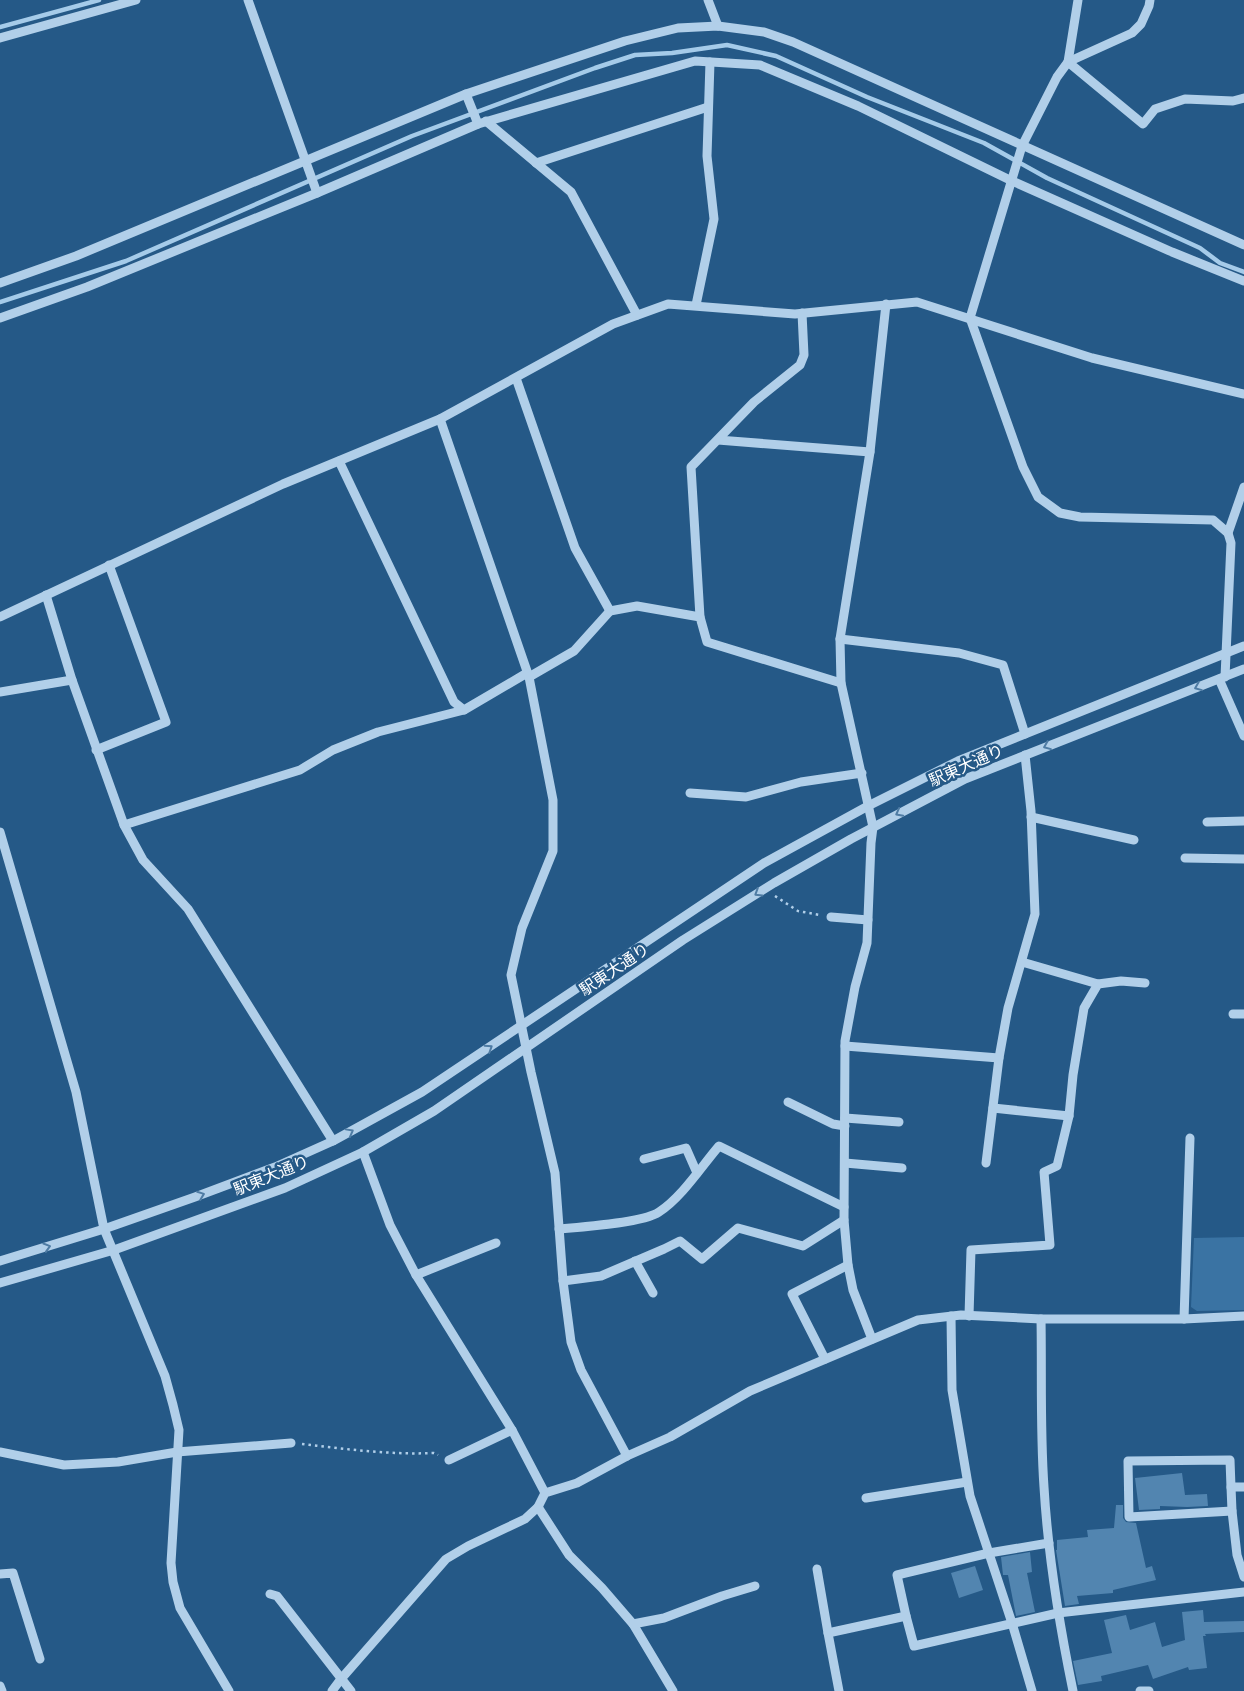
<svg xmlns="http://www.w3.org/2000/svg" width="1244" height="1691" font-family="Arial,'Noto Sans JP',sans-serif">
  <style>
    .green { fill: #3a73a3 }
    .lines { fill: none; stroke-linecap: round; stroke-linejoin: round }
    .stream { stroke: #a5cbe9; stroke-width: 4.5 }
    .building { fill: #5285b0 }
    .path { stroke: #b1cfe9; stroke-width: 2.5; stroke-dasharray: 2.5 4; stroke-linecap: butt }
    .minor { stroke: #b1cfe9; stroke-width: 9 }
    .oneway { stroke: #4f7ca4 }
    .labels { text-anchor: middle; stroke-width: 5; stroke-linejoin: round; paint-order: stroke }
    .street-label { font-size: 16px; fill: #fff; stroke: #255987 }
  </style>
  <rect width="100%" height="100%" fill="#255987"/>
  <path class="green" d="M1244,1237V1310L1197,1311L1191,1307L1194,1238Z"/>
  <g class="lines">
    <g class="stream">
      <path d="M0,27L99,0"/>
      <path d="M0,302L126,261L412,136L595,68L635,55L672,53L727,45L776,56L867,97L984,143L1047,178L1200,248L1220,263L1244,272"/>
    </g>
  </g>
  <g class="building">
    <path d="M1182,1473L1185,1495L1207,1494L1208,1506L1187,1507L1160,1506V1509L1139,1510L1135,1478Z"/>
    <path d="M1116,1505H1123V1518L1126,1522L1136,1523L1146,1568L1152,1566L1156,1580L1113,1590V1593L1077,1596L1079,1604L1065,1606L1056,1550H1057V1540L1088,1537L1087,1530L1114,1528Z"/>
    <path d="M1030,1552L1032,1572L1027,1573L1035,1612L1016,1616L1008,1575H1003L1001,1557Z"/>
    <path d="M975,1566L983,1590L959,1598L951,1573Z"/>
    <path d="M1203,1610L1204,1622L1244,1621V1632L1205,1634L1206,1636H1203L1207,1668L1189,1670L1188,1667L1153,1679L1148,1665L1101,1676L1102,1681L1078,1685L1073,1661L1112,1653L1104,1620L1126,1615L1130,1630L1155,1622L1162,1647L1185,1640L1182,1612Z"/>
  </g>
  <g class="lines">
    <g class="path">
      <path d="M775,896L798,911L820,915"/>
      <path d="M302,1444C346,1449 390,1455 434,1453L438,1455"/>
    </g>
    <g class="minor">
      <path d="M248,0L317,193"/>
      <path d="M708,0L718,26"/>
      <path d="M1078,0L1068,62L1143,124L1155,109L1185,99L1233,101L1244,98"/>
      <path d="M1150,0L1149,6L1141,24L1132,33L1068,62L1057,77L1022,146L970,318L1023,467L1038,497L1060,513L1080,517L1213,520L1228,533L1231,543L1225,677"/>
      <path d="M0,38L136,0"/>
      <path d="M466,94L478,124"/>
      <path d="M486,121L571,192L637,315"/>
      <path d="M536,163L708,107"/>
      <path d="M0,283L76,256L466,94L625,41L678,28L718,26L764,32L793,42L1244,245"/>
      <path d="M696,305L714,219L707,156L710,62"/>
      <path d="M0,318L87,287L317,193L478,124L695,61L760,65L858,106L1012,181L1172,252L1244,281"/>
      <path d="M516,378L575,548L610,611"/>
      <path d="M440,419L529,677L553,800V851L522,928L511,975L531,1072L555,1173L563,1281L571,1342L581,1370L627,1456"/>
      <path d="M718,440L870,452"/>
      <path d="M339,461L454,702L464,710L527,673"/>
      <path d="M1228,533L1244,487"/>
      <path d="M46,595L72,680L124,825L143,860L188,909L333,1141"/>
      <path d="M0,617L283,484L440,419L613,324L668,304L795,314L917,302L1092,358L1244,394"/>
      <path d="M700,617L691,467L754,402L800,365L804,355L802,313"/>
      <path d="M840,639L959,653L1003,665L1025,734"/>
      <path d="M529,677L574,651L610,611L637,606L700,617L707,642L841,683"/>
      <path d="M1219,679L1244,736"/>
      <path d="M0,692L72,680"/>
      <path d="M96,750L166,722L109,565"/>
      <path d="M690,793L746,797L801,782L862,773"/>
      <path d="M1031,817L1134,840"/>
      <path d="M1207,822L1244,821"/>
      <path d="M124,825L300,770L333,750L378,732L464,710"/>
      <path d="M0,832L76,1092L104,1229L165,1376L173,1405L179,1430L171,1563L173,1582L180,1608L229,1691"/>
      <path d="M1185,858L1244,859"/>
      <path d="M831,917L868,920"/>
      <path d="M1022,962L1098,984"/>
      <path d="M1233,1014H1244"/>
      <path d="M845,1046L999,1058"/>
      <path d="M788,1102L833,1124L845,1126"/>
      <path d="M993,1108L1069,1116"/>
      <path d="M845,1118L899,1122"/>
      <path d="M363,1152L390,1225L416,1275L512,1430L545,1493"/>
      <path d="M644,1159L686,1148L697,1173"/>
      <path d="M845,1163L902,1168"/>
      <path d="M986,1163L999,1058L1008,1008L1035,914L1031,811L1025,755"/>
      <path d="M559,1229C581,1227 643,1223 659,1212C682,1197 701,1167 719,1146L844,1207"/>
      <path d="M0,1261L104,1229L195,1197L275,1167L333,1141L422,1092L764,863L868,806L958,761L1244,646"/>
      <path d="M635,1261L653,1293"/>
      <path d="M416,1275L496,1243"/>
      <path d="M563,1281L601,1276L664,1249L680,1241L702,1259L738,1228L803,1246L844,1220"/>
      <path d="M0,1283L114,1250L285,1188L363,1152L434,1111L683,940L774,883L851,839L965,779L1244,669"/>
      <path d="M951,1316L952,1390L970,1496L1012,1623L1032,1691"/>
      <path d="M969,1316L971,1250L1050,1245L1044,1172L1057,1166L1069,1116L1073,1075L1084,1008L1098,984L1121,981L1145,983"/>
      <path d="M1041,1319C1042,1374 1040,1431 1044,1487C1048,1556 1059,1623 1073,1691"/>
      <path d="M1184,1319L1190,1138"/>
      <path d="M872,1339L853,1290L848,1265L844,1220L845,1041L855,987L867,943L871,843L873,827L841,683L840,639L870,452L886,304"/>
      <path d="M825,1359L792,1294L848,1265"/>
      <path d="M0,1452L64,1465L118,1462L177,1452L291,1443"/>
      <path d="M449,1460L512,1430"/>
      <path d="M1231,1487L1232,1511"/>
      <path d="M1244,1487H1231L1230,1460L1128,1461L1129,1517L1232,1511L1237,1555L1244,1577"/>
      <path d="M866,1498L967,1482"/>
      <path d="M538,1507L569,1555L602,1588L633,1624L673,1691"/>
      <path d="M817,1569L828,1633"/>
      <path d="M0,1574L13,1573L40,1659"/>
      <path d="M270,1594L277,1596L351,1691"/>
      <path d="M906,1616L897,1575L989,1553L1049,1543"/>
      <path d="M633,1624L664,1618L722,1596L755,1586"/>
      <path d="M0,1686L2,1691"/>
      <path d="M332,1691L341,1679L446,1559L468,1546L525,1519L538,1507L545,1493L577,1483L627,1456L670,1437L750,1391L918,1320L961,1315L1041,1319H1184L1244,1316"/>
      <path d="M839,1691L828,1633L906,1616L914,1646L1058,1613L1244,1592"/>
      <path d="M1140,1691H1149"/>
    </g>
  </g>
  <defs><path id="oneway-chevron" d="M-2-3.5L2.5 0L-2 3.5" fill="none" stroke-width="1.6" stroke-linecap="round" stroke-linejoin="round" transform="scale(1.25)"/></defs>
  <g class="oneway">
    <use href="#oneway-chevron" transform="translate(1198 687) rotate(158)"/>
    <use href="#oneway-chevron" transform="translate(1047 746) rotate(158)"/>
    <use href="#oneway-chevron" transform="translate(899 813) rotate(152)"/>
    <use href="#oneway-chevron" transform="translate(758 893) rotate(148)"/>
    <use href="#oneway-chevron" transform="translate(489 1048) rotate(-33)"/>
    <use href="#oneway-chevron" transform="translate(350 1132) rotate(-29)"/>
    <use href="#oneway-chevron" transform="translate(201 1195) rotate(-21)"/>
    <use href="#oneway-chevron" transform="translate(47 1247) rotate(-17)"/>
  </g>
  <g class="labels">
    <g class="street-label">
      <text transform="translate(966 765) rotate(-24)" y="6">駅東大通り</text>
      <text transform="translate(614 969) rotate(-34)" y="6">駅東大通り</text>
      <text transform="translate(271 1175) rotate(-22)" y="6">駅東大通り</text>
    </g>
  </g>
</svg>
